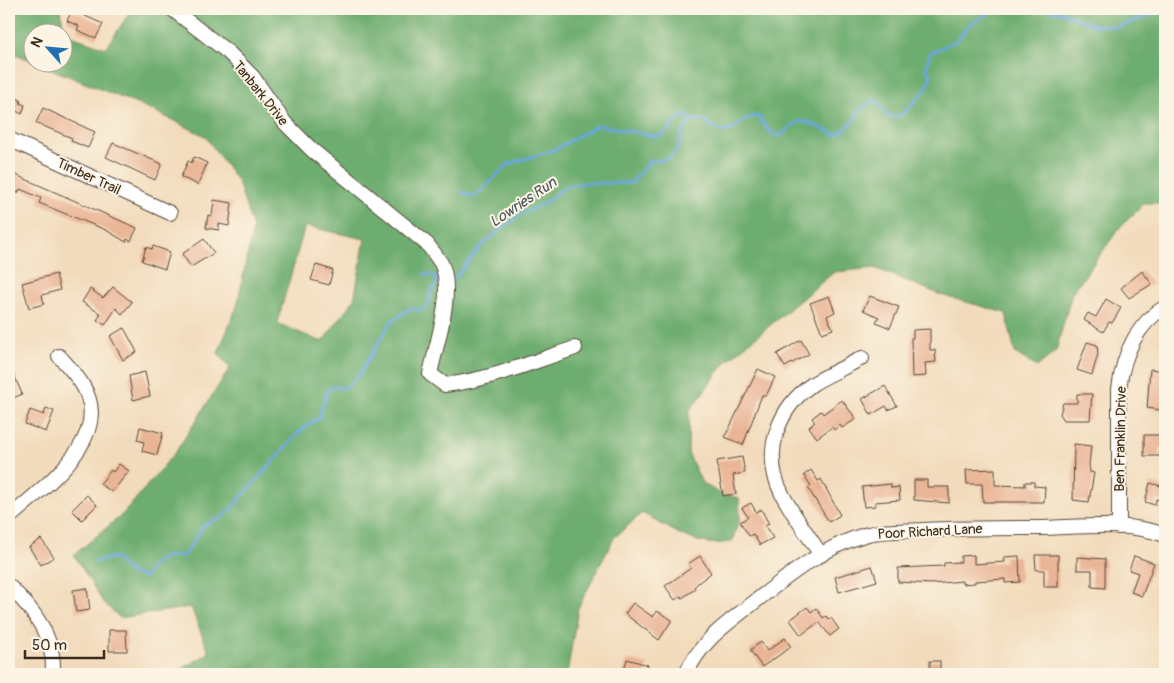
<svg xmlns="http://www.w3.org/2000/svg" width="1174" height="683" font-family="Pangolin,sans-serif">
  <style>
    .forest { fill: #6ead6f; stroke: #546c46; fill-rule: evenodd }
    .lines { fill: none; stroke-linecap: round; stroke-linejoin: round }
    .stream { stroke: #68a7db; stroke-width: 3 }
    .building { fill: #eab596 }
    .minor-casing { stroke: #564536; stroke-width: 16 }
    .minor { stroke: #fff; stroke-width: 14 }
    .labels { text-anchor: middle; stroke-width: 4; stroke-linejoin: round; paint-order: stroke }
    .street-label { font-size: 14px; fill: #3b2a1e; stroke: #fcf5e5 }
    .water-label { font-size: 15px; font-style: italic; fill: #4b5660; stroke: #fcf5e5 }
  </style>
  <rect width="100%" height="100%" fill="#fcf5e5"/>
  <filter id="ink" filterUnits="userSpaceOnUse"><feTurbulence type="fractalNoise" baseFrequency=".02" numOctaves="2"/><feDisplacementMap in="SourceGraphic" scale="10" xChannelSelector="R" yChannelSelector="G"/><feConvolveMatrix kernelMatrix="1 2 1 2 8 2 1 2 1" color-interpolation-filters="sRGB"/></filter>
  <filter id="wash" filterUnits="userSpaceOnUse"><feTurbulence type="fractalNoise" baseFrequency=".0096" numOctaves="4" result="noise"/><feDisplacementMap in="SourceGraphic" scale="20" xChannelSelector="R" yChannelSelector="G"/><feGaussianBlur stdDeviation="1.12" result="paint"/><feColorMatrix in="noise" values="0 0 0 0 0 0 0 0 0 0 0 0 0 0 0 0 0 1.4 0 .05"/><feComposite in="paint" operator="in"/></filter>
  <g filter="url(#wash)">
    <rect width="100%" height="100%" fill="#f2dbbc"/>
    <path class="forest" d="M9,9H60L65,34L106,48L132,9H1165V203H1145L1121,226L1072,293L1056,351L1037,367L1015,353L1006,313L941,295L875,268L834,272L726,362L689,411L688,453L702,483L719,493L739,498L740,518L732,541C699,551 670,528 642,513L614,538L578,608L567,674H173L209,653L191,607L120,618L103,602L74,555L124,513L177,450L230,368L218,353L237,306L253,228L238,182L205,136L154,111L36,63L62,62V32H32V61L9,51ZM305,226L365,239L354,300L322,342L277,323Z"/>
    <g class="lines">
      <g class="stream">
        <path d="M1040,9L1062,12L1094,25L1117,27L1165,10"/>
        <path d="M462,192L475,197L508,164L554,150L598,125L658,137C670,134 673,117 687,115L693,121"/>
        <path d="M424,274L435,276L438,280"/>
        <path d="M448,280L456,277L480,247L497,232L521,214L543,204L566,186L584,183H631L650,161C689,162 673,133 691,122C706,114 713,133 727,131C739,129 745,115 758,116C765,125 767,132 779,136C786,133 791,124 798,122C805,119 828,131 835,135C854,129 855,107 874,101L880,104L887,116L894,117L903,114L926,89L931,75L926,69L930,53L956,41L970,24L996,9"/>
        <path d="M95,562L114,557L131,574L145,577L153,564L164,557L182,556L188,550L204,525L222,517L231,509L300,431L319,418L327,392L331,387L345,388L359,375L391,322L409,309L423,310L429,304L430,294L438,280"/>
      </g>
    </g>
    <g id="blocks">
      <g class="building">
        <path d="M72,10L103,24L96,38L77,30L79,26L67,21Z"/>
        <path d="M9,95L21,100L20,103L25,105L22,114L16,111L10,128Z"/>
        <path d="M43,108L95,132L88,148L71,141L72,138L36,123Z"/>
        <path d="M113,143L162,164L155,180L106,157Z"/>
        <path d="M194,157L207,163L198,185L181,177L188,161L191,163Z"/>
        <path d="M9,172L137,228L131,241L127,239L126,242L106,230L39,203L41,198L20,189L18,193L9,189Z"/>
        <path d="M214,200L232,203L229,226L219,224V230L206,228L208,215L212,216Z"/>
        <path d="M204,239L214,253L191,267L182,254Z"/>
        <path d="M153,246L170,252L165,269L142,261L146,247L152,249Z"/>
        <path d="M316,265L333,270L329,285L311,280Z"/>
        <path d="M1142,271L1152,284L1129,298L1121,288Z"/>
        <path d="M56,274L60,290L42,295L44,304L29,308L22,283Z"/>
        <path d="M113,287L132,302L122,314L116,308L105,325L97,320L101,314L82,302L90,289L103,298Z"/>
        <path d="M829,296L835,312L827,316L833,329L822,333L810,303Z"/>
        <path d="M870,296L899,307L890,328L876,322L879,317L863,310Z"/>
        <path d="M1106,299L1121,308L1112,323L1109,322L1103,332L1084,320L1088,313L1096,317Z"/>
        <path d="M124,328L137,352L123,360L110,336Z"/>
        <path d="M930,329V350H935L936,362L925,363L926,376L912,377L911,338H913V330Z"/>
        <path d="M801,340L809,354L785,367L777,354Z"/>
        <path d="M1087,342L1097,345L1098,354L1092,375L1077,370Z"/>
        <path d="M9,363L22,394L9,400Z"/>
        <path d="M758,369L775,377L766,396L762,395L743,445L725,437Z"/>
        <path d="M1150,369L1165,371V387L1161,410L1147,408Z"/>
        <path d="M145,372L150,396L133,400L129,376Z"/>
        <path d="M885,386L897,406L888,410L886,406L871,415L862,399Z"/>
        <path d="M1077,394H1092L1090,420H1064L1060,414L1063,403H1077Z"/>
        <path d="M842,400L856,419L842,428L840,425L834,430L832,427L817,438L809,427L815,422L812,418L821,411L823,414Z"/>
        <path d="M46,408L54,411L46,432L25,424L30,410L44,415Z"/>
        <path d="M140,427L163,433L157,455L142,451L144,442L137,440Z"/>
        <path d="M1144,435H1165V448H1160V456H1144Z"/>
        <path d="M1074,444L1091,446L1089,465L1090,472L1094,473L1089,502L1073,500Z"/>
        <path d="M742,457L745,473L733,475L736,494L723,496L717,461Z"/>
        <path d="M119,464L129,471L112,492L100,484L111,470L113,472Z"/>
        <path d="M995,469V485L1025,486V482H1034V486L1045,487L1044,502H983L982,484H967L966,470Z"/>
        <path d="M811,470L818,481L821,479L840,515L829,522L808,488L811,486L804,475Z"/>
        <path d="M914,480H927V487H949V503L914,500Z"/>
        <path d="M1150,483L1165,487V502L1156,499L1155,505L1145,502Z"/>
        <path d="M891,484V488L899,487L900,500L875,502V506L864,507L862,487Z"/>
        <path d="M87,495L97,505L82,520L72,510Z"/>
        <path d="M751,503L756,512L761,509L769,524L765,526L773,538L760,545L753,534L749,536L740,522L748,517L742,508Z"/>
        <path d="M41,539L54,557L41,565L29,547Z"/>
        <path d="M974,555V564L1005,562L1004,557L1019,556L1020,582L1005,583V579L975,581V583L962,584V581L932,584L898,582V568L944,566V563L961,562V556Z"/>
        <path d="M1035,555H1058V587H1044V570H1036Z"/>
        <path d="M700,556L711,573L698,583L694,587L695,589L682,598L681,596L675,600L665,586L691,568L688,564Z"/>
        <path d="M1134,556L1154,563L1142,596L1131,592L1138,573L1129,570Z"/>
        <path d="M1077,557L1105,559V588L1092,587V570H1077Z"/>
        <path d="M872,566L877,581L839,592L835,577Z"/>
        <path d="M87,588L90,610L76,612L73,590Z"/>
        <path d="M633,603L653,617L657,611L672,620L659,640L625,614Z"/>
        <path d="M807,607L811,612L816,608L823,618L826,616L829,620L831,618L839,629L830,636L819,622L801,635L790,620Z"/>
        <path d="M109,630H126L127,651H109Z"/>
        <path d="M785,638L791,647L762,667L750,650L761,642L767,651Z"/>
        <path d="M627,659L648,665L645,674H623Z"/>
        <rect x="930" y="661" width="10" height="13"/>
      </g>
    </g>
  </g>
  <g filter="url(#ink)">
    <use href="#blocks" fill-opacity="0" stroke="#564536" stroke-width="1"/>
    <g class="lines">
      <g class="minor-casing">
        <g id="minor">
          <path d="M172,9L229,53L253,77L285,123L312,150L427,244C432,250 437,257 441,263C455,291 436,345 430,374L445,385C490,380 532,362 575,348"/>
          <path d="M9,139L170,213"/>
          <path d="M9,518C42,487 115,439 83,386C77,375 67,365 59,356"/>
          <path d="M1119,527V389C1123,356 1135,325 1165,307"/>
          <path d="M821,555C808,535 793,515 782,494C761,453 778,407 814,383C829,374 846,367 862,358"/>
          <path d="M9,586C34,610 55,637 53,674"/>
          <path d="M686,674C700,642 725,625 752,604C786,577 826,545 868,534C886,530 906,531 924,530C963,528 1002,528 1042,528C1082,527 1127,521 1165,535"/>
        </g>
      </g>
      <use href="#minor" class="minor"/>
    </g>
  </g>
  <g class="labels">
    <g class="street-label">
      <text transform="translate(261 93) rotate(51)" y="5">Tanbark Drive</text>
      <text transform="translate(89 176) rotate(25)" y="5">Timber Trail</text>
      <text transform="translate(1120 439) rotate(-89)" y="5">Ben Franklin Drive</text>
      <text transform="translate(930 531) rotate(-3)" y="5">Poor Richard Lane</text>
    </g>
    <g class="water-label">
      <text transform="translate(523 202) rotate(-34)" y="5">Lowries Run</text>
    </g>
  </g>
  <rect width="1174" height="683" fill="none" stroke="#fcf5e5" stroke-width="30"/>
  <g transform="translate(48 48) rotate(297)"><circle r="24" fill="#fcf5e5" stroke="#afa495"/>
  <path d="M0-4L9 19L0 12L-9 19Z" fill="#1f6fb2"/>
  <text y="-8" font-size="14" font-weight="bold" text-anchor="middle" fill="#3b2a1e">N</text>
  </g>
  <path d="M25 650v8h79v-8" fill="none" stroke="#3b2a1e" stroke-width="2.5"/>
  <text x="32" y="650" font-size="15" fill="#3b2a1e" stroke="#fcf5e5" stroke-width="4" paint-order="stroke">50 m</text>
</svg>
